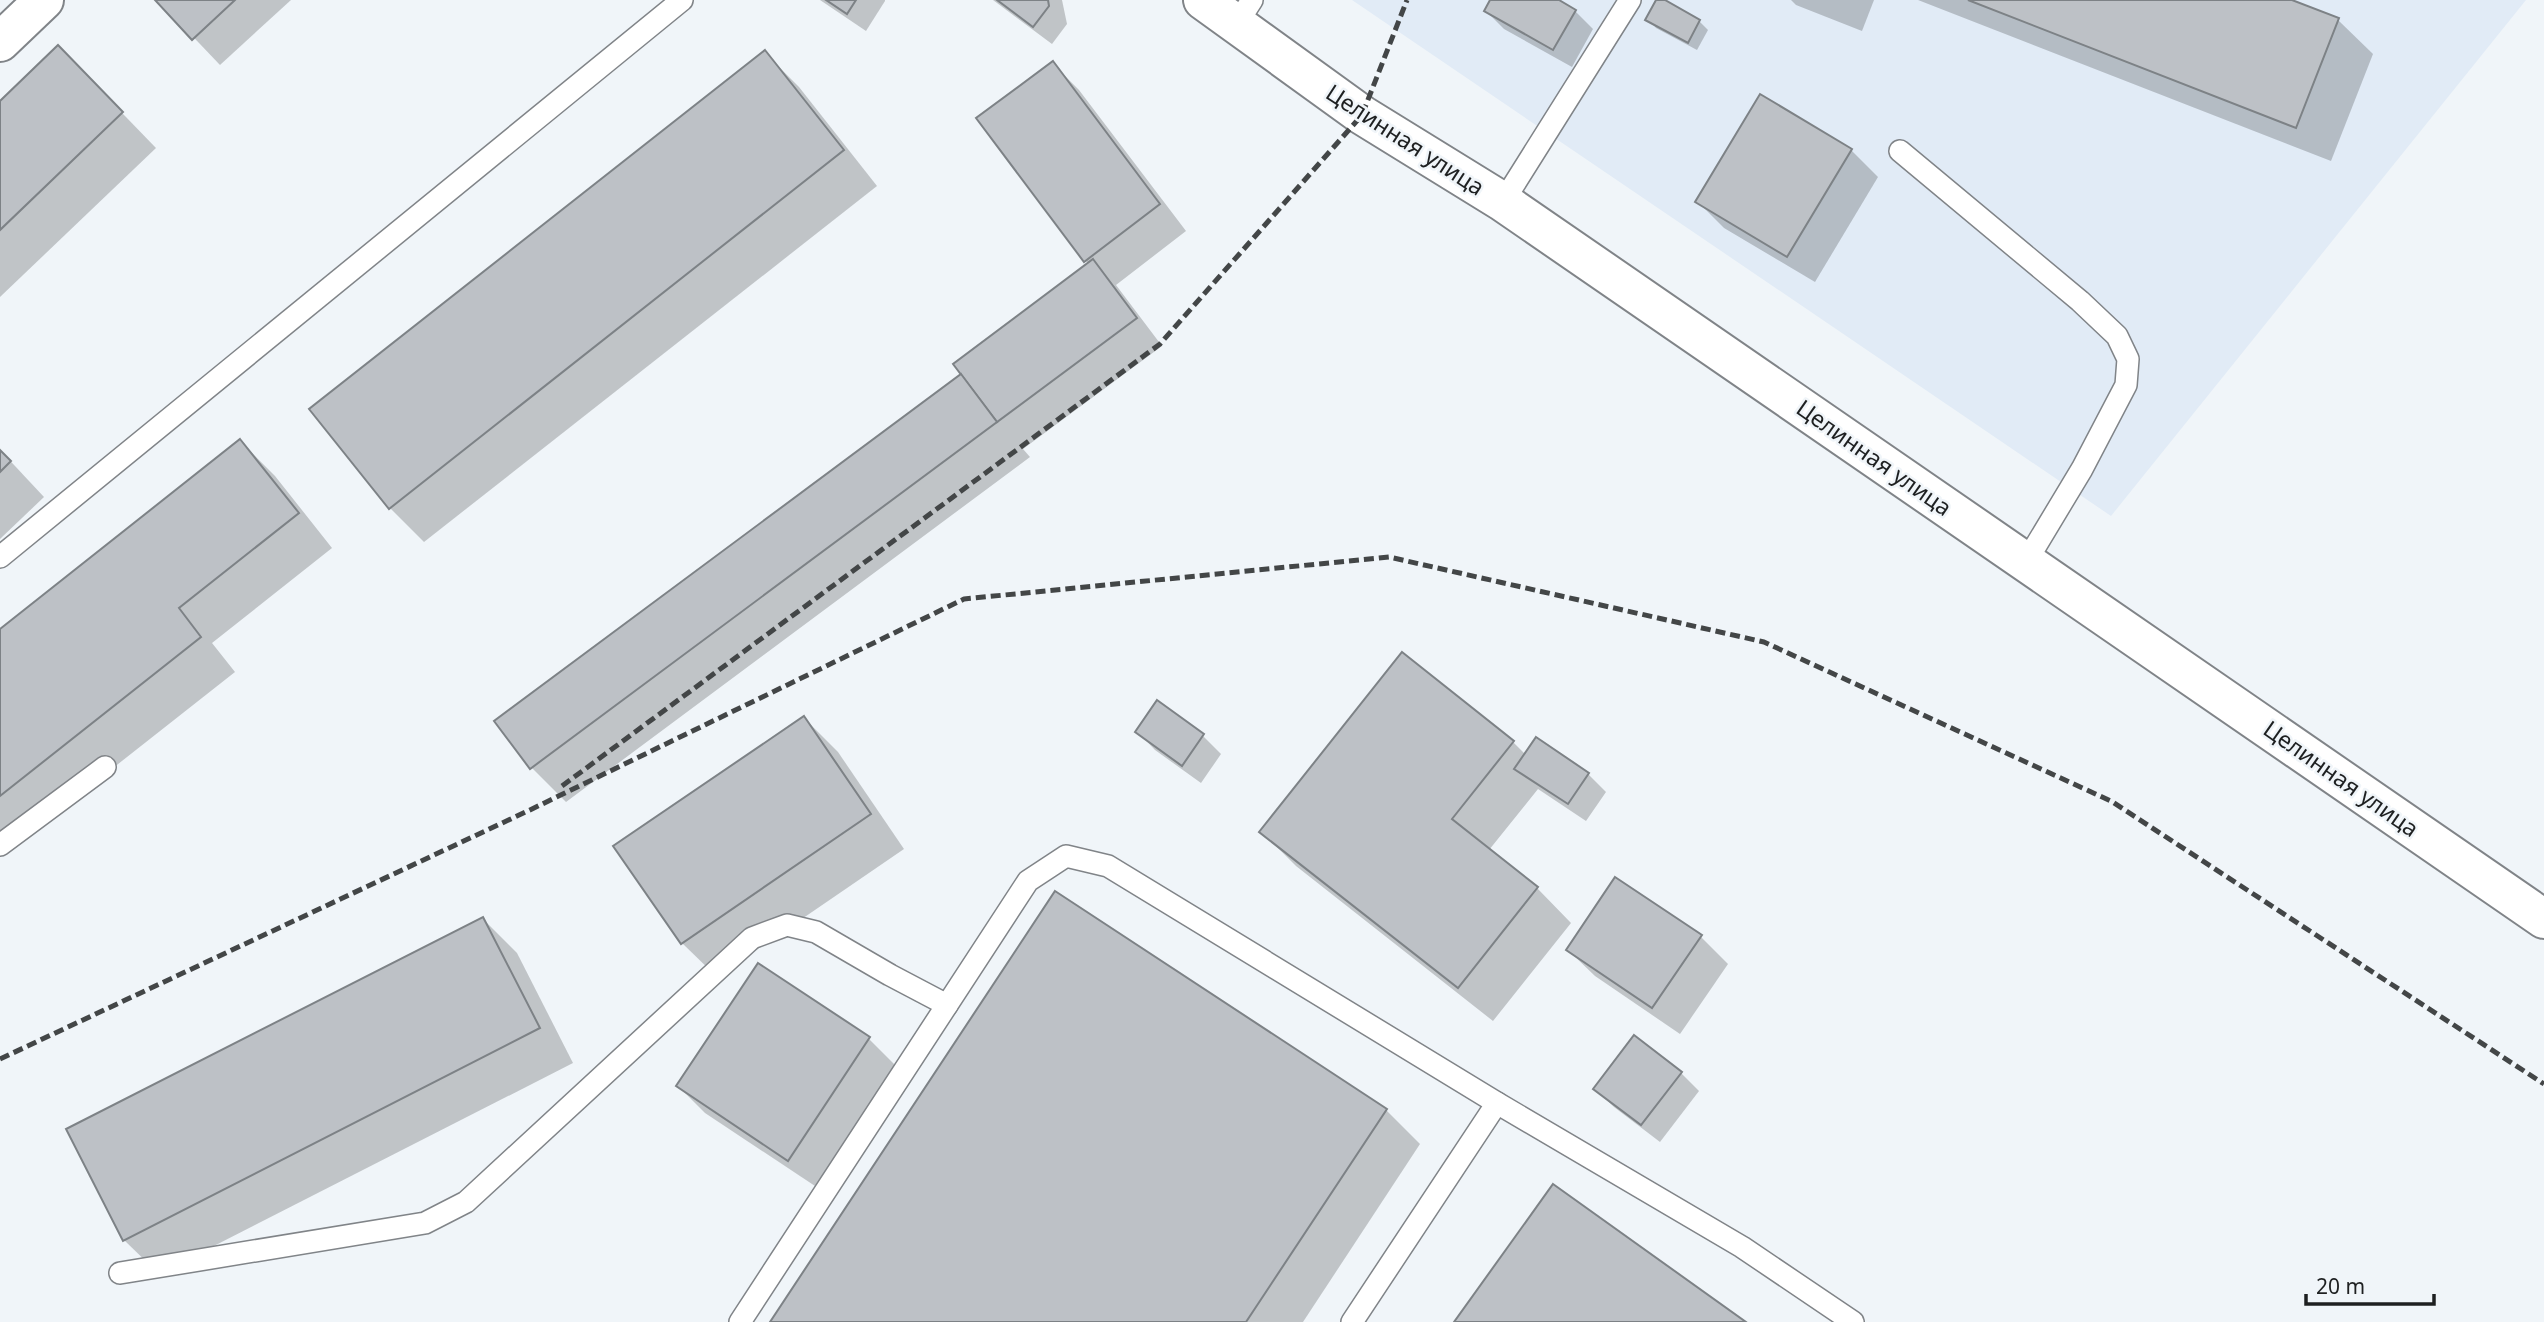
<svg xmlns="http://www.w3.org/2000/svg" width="2544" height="1322" font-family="'Noto Sans',sans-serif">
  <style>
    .built { fill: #e1ebf6 }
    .shadow { fill: #0003 }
    .building { fill: #bdc1c6; stroke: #7d8286; stroke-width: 2 }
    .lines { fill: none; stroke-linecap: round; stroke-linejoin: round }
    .lane-casing { stroke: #808488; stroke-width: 24 }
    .street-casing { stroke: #808488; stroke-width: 42 }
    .secondary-casing { stroke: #808488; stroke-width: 42 }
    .lane { stroke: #fff; stroke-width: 21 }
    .street { stroke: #fff; stroke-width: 38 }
    .secondary { stroke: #fff; stroke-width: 38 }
    .rail { stroke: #434647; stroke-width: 5; stroke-dasharray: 10 5; stroke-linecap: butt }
    .labels { text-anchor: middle; stroke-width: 5; stroke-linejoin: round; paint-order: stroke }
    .street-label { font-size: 23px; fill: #1e2021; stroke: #f0f5f9 }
  </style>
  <rect width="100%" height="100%" fill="#f0f5f9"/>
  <path class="built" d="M1352,0H2526L2111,516Z"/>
  <g class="shadow">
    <path d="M158,0H291L220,65Z"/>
    <path d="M820,0H885V1L866,31Z"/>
    <path d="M993,0H1062L1067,24L1052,44Z"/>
    <path d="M1492,0H1555L1575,11L1593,29L1572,67L1504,29L1486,11Z"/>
    <path d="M1658,0L1699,21L1708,30L1697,50L1656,28L1648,19Z"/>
    <path d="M1791,0H1874L1862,31L1796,5Z"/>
    <path d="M1918,0H2287L2338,20L2373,54L2331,161Z"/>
    <path d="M765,53L799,87L877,186L424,542L390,508Z"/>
    <path d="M1052,63L1079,90L1186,231L1116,285L1162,346L1023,449L1030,457L566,802L531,767L963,375L1089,264L1085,260Z"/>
    <path d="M92,82L156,148L0,297V103Z"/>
    <path d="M1851,150L1878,177L1815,282L1724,228L1697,201Z"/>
    <path d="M240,441L275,476L332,548L212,643L235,672L0,857V631Z"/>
    <path d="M0,450L44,497L0,539Z"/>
    <path d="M1402,655L1513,742L1526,755L1588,774L1606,792L1586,821L1538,789L1489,850L1537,888L1571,923L1493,1021L1296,866L1262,832Z"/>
    <path d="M1157,703L1203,736L1221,754L1201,783L1155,750L1137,731Z"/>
    <path d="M804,718L838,752L904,849L717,977L682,943Z"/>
    <path d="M1615,879L1701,937L1728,964L1680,1034L1595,976L1568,950Z"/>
    <path d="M483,919L517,953L573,1063L159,1274L124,1240Z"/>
    <path d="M759,965L869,1039L896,1066L815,1186L705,1113L678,1086Z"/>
    <path d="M1681,1073L1699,1091L1660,1142L1614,1107L1595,1089Z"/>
    <path d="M1386,1110L1420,1144L1303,1322H773Z"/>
  </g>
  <g class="building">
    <path d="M155,0H235L192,40Z"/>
    <path d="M826,0H856L847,14Z"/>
    <path d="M997,0H1048L1049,6L1033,27Z"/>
    <path d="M1490,0H1559L1576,10L1553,50L1484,11Z"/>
    <path d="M1656,0H1665L1700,20L1688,43L1645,20Z"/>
    <path d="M1968,0H2292L2339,18L2296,128Z"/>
    <path d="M58,45L123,112L0,230V101Z"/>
    <path d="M765,50L844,150L389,509L309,409Z"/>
    <path d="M1053,61L1160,204L1084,262L976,118Z"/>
    <path d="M1760,94L1852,149L1787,257L1695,202Z"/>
    <path d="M1093,259L1137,318L997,422L953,364Z"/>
    <path d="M961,374L997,422L530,769L494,721Z"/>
    <path d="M240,439L299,513L179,608L201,637L0,796V629Z"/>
    <path d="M0,450L11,461L0,472Z"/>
    <path d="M1402,652L1514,741L1452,819L1538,887L1458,988L1259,832Z"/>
    <path d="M1157,700L1204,734L1182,766L1135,732Z"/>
    <path d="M804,716L871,814L681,944L613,846Z"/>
    <path d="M1536,737L1589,773L1568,804L1514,769Z"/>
    <path d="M1615,877L1702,935L1652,1008L1566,950Z"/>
    <path d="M1055,891L1387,1109L1246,1322H770Z"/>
    <path d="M483,917L540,1028L123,1241L66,1129Z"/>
    <path d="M758,963L870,1037L788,1161L676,1086Z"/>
    <path d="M1634,1035L1682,1072L1641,1125L1593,1089Z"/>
    <path d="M1553,1184L1746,1322H1454Z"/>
  </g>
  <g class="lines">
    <g class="lane-casing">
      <g id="lane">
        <path d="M1236,25L1252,0"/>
        <path d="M1900,151L2080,301L2117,336L2128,359L2126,385L2082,469L2026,562"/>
        <path d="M1503,202L1630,0"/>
        <path d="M0,557L682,0"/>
        <path d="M0,845L105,767"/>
        <path d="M120,1273L425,1223L466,1202L752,938L787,925L816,932L890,975L947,1005"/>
        <path d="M740,1322L1028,881L1066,856L1108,866L1497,1103L1742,1247L1853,1322"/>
        <path d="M1352,1322L1497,1103"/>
      </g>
    </g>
    <g class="street-casing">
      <path id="street" d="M0,42L44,0"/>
    </g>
    <g class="secondary-casing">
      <path id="secondary" d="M1203,0L1362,115L1503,202L2544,919"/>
    </g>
    <use href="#lane" class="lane"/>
    <use href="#street" class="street"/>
    <use href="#secondary" class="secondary"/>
    <g class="rail">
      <path d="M562,786L1160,344L1362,115L1407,0"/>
      <path d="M0,1059L532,809L964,599L1389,557L1764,642L2111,801L2544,1084"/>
    </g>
  </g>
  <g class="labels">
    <g class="street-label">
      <text transform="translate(1405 140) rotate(33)" y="8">Целинная улица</text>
      <text transform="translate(1874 458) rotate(35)" y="8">Целинная улица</text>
      <text transform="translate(2341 779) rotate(35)" y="8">Целинная улица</text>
    </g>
  </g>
  <path d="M2306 1294v10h128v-10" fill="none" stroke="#1e2021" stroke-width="3.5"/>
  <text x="2316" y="1294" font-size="21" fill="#1e2021" stroke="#f0f5f9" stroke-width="5" paint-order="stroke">20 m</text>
</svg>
